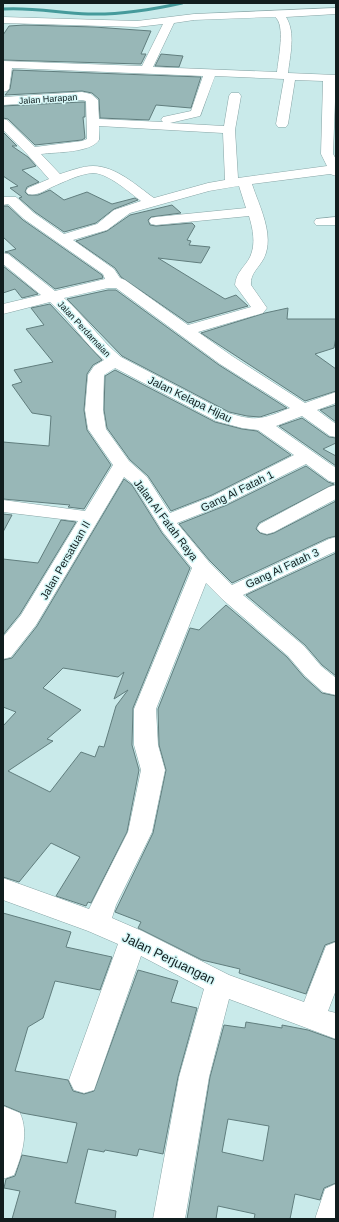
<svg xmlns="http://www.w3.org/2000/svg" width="339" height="1222" font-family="Arial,sans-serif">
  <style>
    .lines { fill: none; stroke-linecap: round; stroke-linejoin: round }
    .stream { stroke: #459a9b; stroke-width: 3 }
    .building { fill: #98b7b7; stroke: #617e7e; fill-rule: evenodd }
    .street-casing { stroke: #87a5a6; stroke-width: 1 }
    .street { fill: #fff; fill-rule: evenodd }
    .labels { text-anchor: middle; stroke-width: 3; stroke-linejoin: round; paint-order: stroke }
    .far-street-label { font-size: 9px; fill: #111d1e; stroke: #d6f7f7 }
    .street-label { font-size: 11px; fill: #111d1e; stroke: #d6f7f7 }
    .near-street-label { font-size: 13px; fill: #111d1e; stroke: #d6f7f7 }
  </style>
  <rect width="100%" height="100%" fill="#c9eaea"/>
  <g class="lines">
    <path class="stream" d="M3,9C32,7 60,13 88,14C120,15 151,10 182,3"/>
  </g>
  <g class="building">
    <path d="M24,25L94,27L151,31L141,54H146L141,64L3,60V35L9,26Z"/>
    <path d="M161,54L183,56L179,67L155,66Z"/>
    <path d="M13,70L201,77L191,108L156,105L149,120L100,118L99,99L92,93L82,91L5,95L10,89Z"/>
    <path d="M82,102H85V117H83L85,138L82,140L35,145L8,119L3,118V106Z"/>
    <path d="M3,132L17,146H12L28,157L36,166L22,170L39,182L27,187L25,192L28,195H38L50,190L64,200L87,192L112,204L135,198L138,200L114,209L96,223L64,232L35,212L19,198L22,197L10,188L18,186L3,176Z"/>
    <path d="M172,205L181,213L151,217L148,220L150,225L156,226L192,223L195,226L187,240L191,241L189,245L210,247L201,263L158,258L225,299L236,295L248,306L188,323L121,277L115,268L76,241L107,231L130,215Z"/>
    <path d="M3,206H8L23,220L102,275L103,278L55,289L9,253L5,252L16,249L3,237Z"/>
    <path d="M3,266L38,294L22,298L15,289L3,293Z"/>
    <path d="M108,290H116L219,365L287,408L260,417L247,416L229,412L122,356L67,299Z"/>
    <path d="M50,304L102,360L93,365L87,374L84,410L87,430L111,465L84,509L68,507L70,505L3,499V442L49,446L51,416L32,413L12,385L22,382L14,370L53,362L26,329L44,325L31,308Z"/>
    <path d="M288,308L287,319H336V337L334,348L315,354L336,369V391L305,401L201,333L265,313Z"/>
    <path d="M115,370L215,422L242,429L257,431L291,455L212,495L171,511L148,476L130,460L107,428L104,410L105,376Z"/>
    <path d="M336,405V422L320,410Z"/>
    <path d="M302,418L329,437L336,438V443L323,449L336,456V466L279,426Z"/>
    <path d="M306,466L328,482L334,484L259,523L256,529L260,533L267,535L274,533L336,501V536L328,538L232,583L210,561L179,524L227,505Z"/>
    <path d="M124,479L132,485L162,533L190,568L133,708L132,745L139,770L127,832L91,903L88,902L86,906L56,896L80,857L51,843L19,882L3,877V726L16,712L3,707V660L12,658L37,626ZM63,668L118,677L124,672L114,699L128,690L116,706L104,747L99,746L95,757L81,752L50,792L8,771L53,741L47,739L81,710L43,688Z"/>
    <path d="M3,514L12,515L3,532Z"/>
    <path d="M61,520L76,522L20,614L3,635V559L38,563Z"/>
    <path d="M336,553V676L322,665L305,645L246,595Z"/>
    <path d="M226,605L287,657L304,677L322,693L336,696V941L325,945L306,994L239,973L240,969L202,960L138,928L141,922L115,912L153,833L166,770L159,745L158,709L190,628L199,630Z"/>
    <path d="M3,913L71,932L66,947L112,957L100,990L55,981L43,1018L28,1027L15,1071L68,1080L73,1091L84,1094L94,1091L138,970L178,981L171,1002L197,1008L178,1077L163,1154L139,1149L137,1156L105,1150L104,1152L88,1149L75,1203L116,1211L115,1219H12L20,1191L4,1188L6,1179L15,1176L22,1155L67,1163L77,1123L22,1113L3,1105Z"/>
    <path d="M246,1022L282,1028V1025L308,1030L336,1040V1183L324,1188L320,1200L295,1194L290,1219H254L255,1214L218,1206L216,1219H187L210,1077L224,1025L245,1028ZM228,1119L269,1126L263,1161L222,1152Z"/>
  </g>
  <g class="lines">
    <g class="street-casing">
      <g id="street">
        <path d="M336,8V14L286,17C296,33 290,55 288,73L336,75L333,154L336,159V176L330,174L252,184C259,206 275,235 264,258C259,268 250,273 251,285L267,308L263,313L198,332L232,356L305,403L336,392V403L317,410L336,424V437L330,436L302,416L276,426L336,468V483L329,481L306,464L226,504L177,523L209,562L232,585L329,539L336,537V551L243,595L304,646L321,666L336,678V695L323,692L305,676L288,656L222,599L206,583L156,709L158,745L165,770L152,832L116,905L112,918L142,931L229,975L304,1002L326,946L336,942V990L328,1011L336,1013V1039L229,999L209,1077L185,1219H153L179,1077L204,989L141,956L94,1090L84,1093L74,1090L69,1080L118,944L88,931L3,900V878L89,909L128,832L141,770L134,745V709L192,568L163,532L133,484L124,477L36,625L11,657L3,659V637L21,615L78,521L3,512V500L85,511L113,465L88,429L85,410L88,375L94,366L104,360C84,343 70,319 50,302L3,314V304L41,295L3,264V253L8,254L55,291L105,279L103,274L24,219L8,204L3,205V197H16L34,213L64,234L97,224L114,210L141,201C130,193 108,173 93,173C79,174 64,182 52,187C44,191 37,196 28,194L26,191L28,188L49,179L27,154L3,130V119L7,120L35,147L82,141L87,139L86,101L82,100L3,105V97L82,92L91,94L98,100L99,119L163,122L161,120L163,117L191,111L203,76L12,68L9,89L7,91L3,92V61L142,66L163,24L137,27L3,23V17L137,21L194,14ZM275,17C286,24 278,60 277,72L153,67L174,23L194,20ZM215,76L284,79L276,124L278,127H286L288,124L295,80L323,81L321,154L327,166L238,178L235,130L241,96L239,93H231L229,96L224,126L170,123L200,116ZM99,126L223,133L225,180L208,183L154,198C137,186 116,166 93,166C82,166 70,171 60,174L41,154C56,152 91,153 99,140ZM239,186L246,208L156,217L151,218L149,221L151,224L156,225L249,216C253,229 256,244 250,257C245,267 236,272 235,285L251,307L188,325L125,280L120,278L114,269L73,240L107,230L130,213L209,191ZM108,288H116L220,364L290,408C262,419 258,422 228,413L121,357C100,340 85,316 64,298ZM115,368L216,421L242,428L258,430L294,455L213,496L170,513L147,477L129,461L106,429L103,410L104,375Z"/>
        <path d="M336,217V225H316L314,222L316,219Z"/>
        <path d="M336,485V499L274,532L267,534L260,532L257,528L260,524L329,487Z"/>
        <path d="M3,1106L20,1113C29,1133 22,1155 14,1175L3,1179Z"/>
        <path d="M336,1184V1219H315L325,1189Z"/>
      </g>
    </g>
    <use href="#street" class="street"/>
  </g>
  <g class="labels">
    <g class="far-street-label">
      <text transform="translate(48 99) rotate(-4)" y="3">Jalan Harapan</text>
      <text transform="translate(84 329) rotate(47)" y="3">Jalan Perdamaian</text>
    </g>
    <g class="street-label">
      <text transform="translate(190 399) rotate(26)" y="4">Jalan Kelapa Hijau</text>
      <text transform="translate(237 491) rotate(-26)" y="4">Gang Al Fatah 1</text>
      <text transform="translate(166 520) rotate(53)" y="4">Jalan Al Fatah Raya</text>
      <text transform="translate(65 560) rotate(-60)" y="4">Jalan Persatuan II</text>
      <text transform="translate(282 568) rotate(-25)" y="4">Gang Al Fatah 3</text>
    </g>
    <g class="near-street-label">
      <text transform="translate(169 958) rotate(26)" y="5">Jalan Perjuangan</text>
    </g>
  </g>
  <rect width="339" height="1222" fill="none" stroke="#111d1e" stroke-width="8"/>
</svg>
